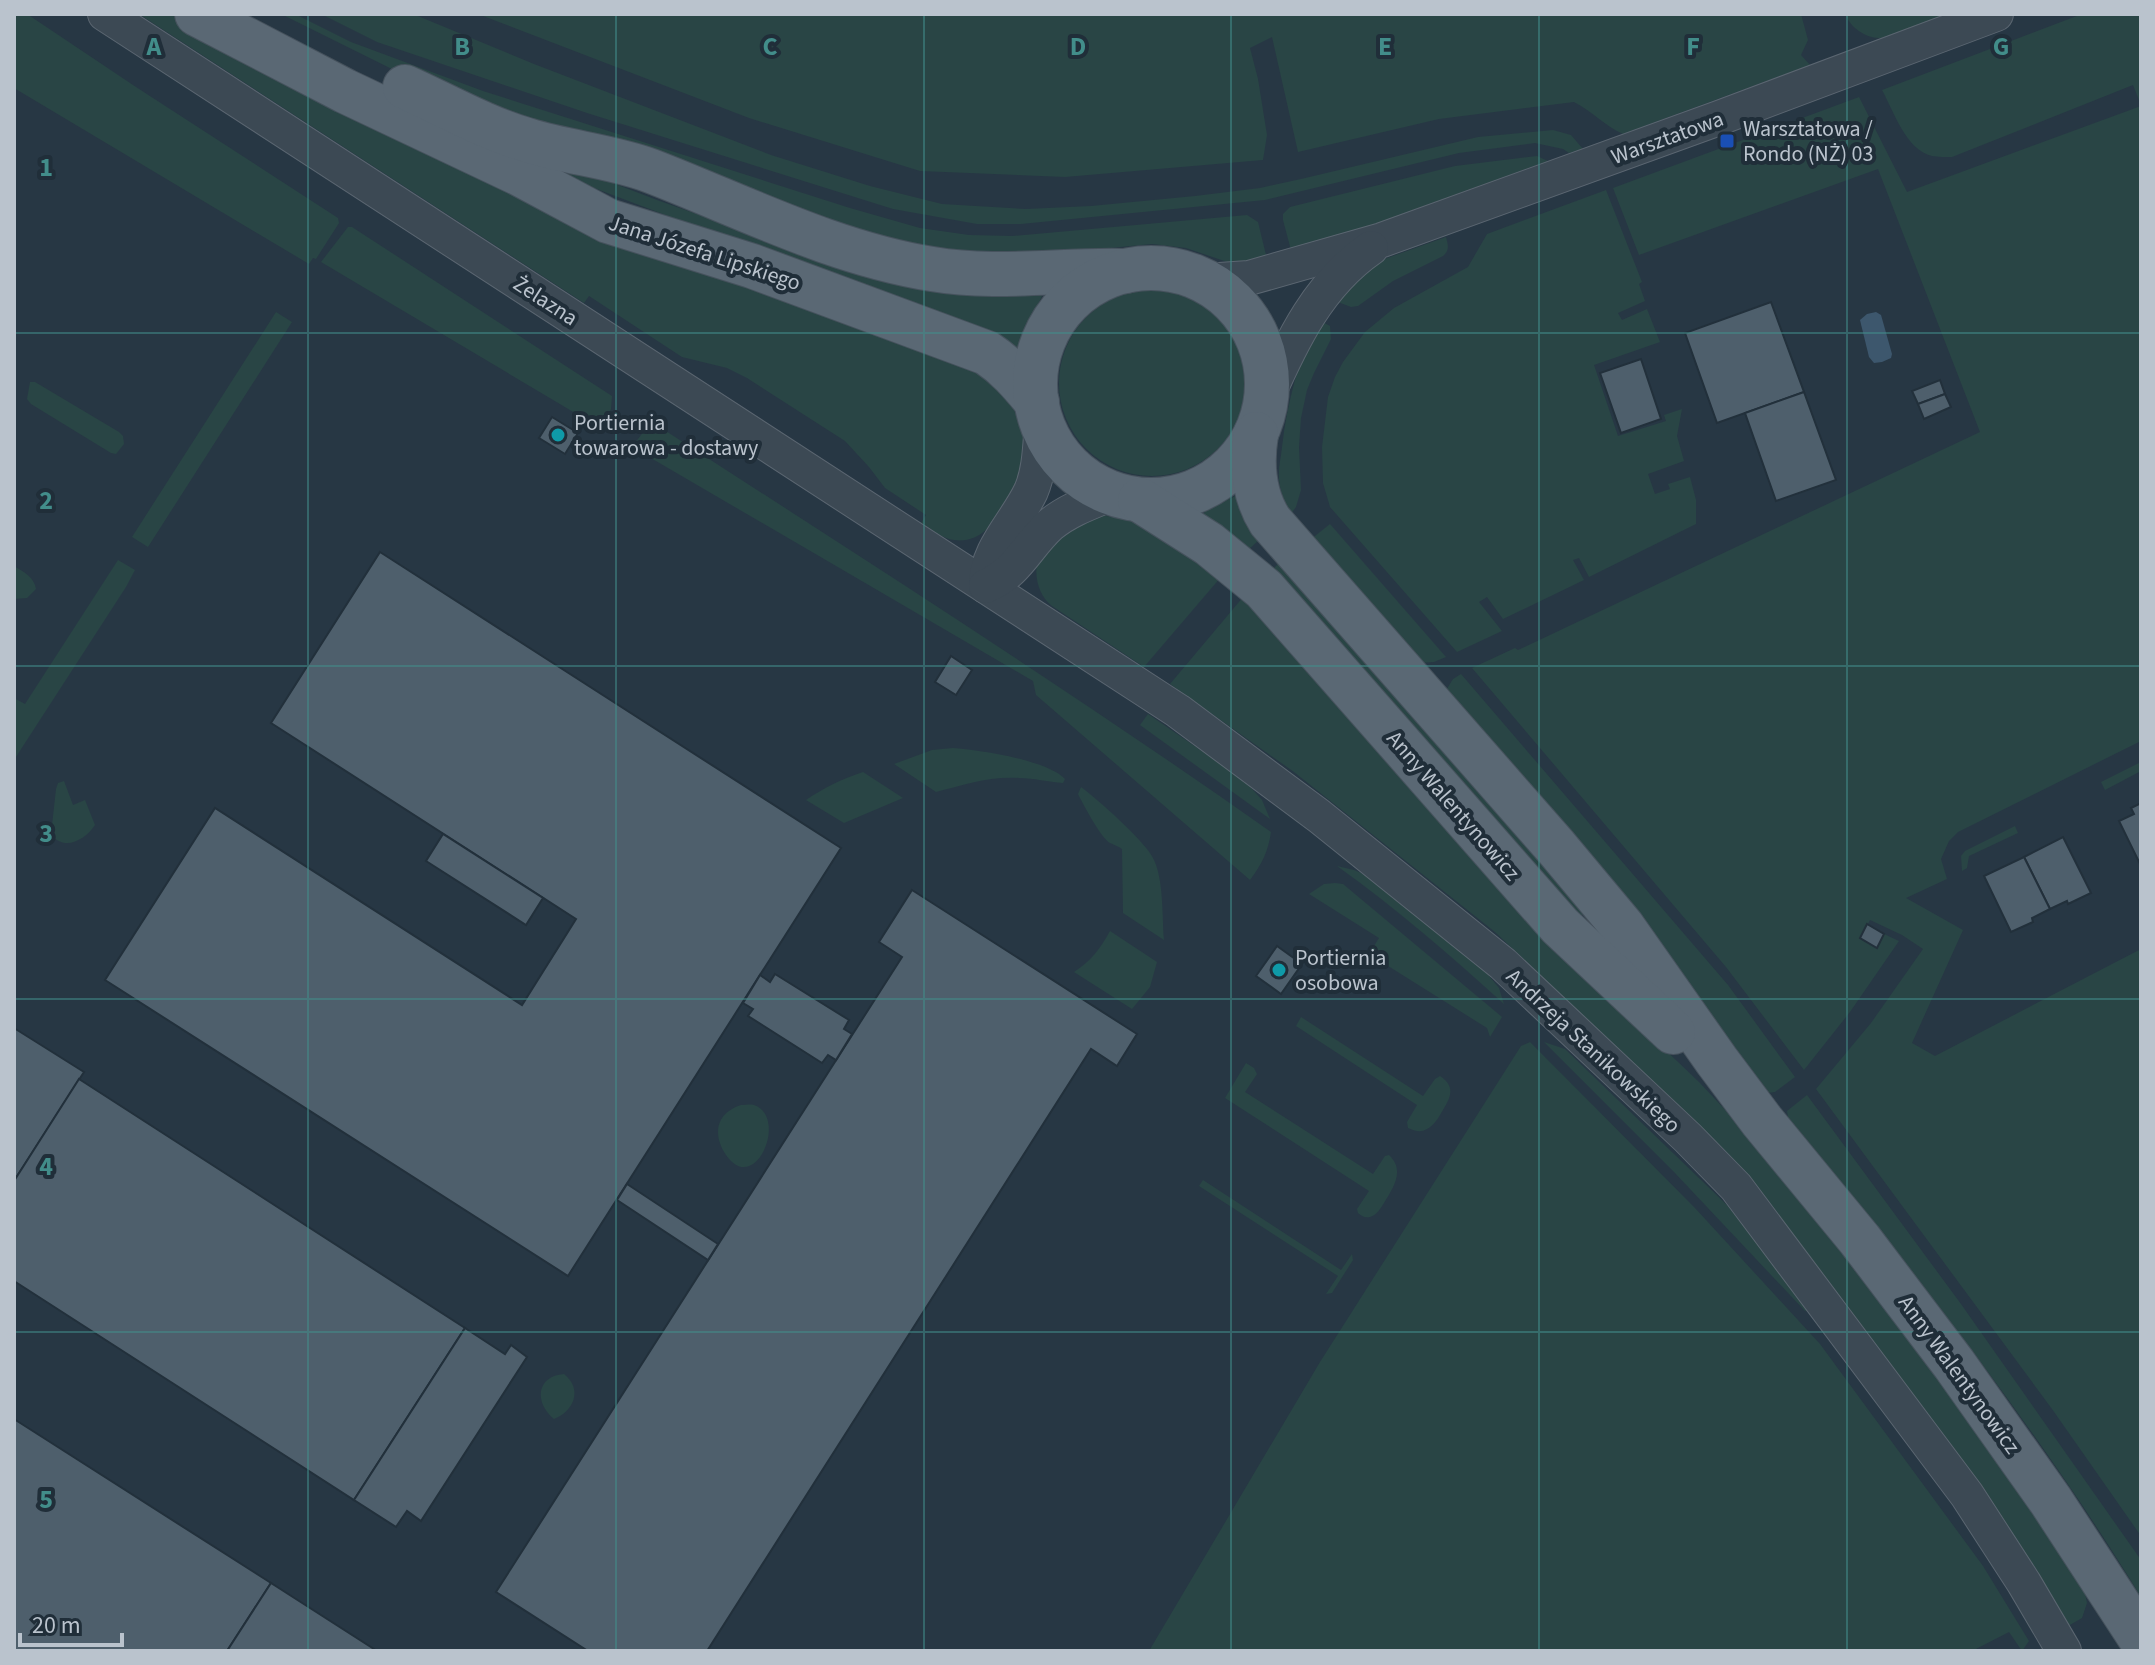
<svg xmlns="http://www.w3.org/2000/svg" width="2155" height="1665" font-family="'Source Sans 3',sans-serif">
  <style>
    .green { fill: #294545 }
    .water { fill: #3d576d }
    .building { fill: #4e5f6c; stroke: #22303b; stroke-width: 2 }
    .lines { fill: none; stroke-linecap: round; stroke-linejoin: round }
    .minor-casing { stroke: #5b6671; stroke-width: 36 }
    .major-casing { stroke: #46525d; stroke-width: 46 }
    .minor { stroke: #3c4954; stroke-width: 34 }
    .major { stroke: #5a6874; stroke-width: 44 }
    .grid { fill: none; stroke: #428d8a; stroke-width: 2; stroke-opacity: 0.55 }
    .transit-dot { fill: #1a4fb4; stroke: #202e39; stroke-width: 3 }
    .culture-dot { fill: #0f9aa8; stroke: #202e39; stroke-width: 3 }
    .labels { text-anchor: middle; stroke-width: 8; stroke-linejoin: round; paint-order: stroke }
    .poi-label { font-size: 22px; fill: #bac3cd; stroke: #202e39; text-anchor: start }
    .street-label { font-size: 22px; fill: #bac3cd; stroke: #202e39 }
    .grid-label { font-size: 26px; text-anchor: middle; font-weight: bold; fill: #428d8a; stroke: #202e39; stroke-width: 8; stroke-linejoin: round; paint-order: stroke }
  </style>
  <rect width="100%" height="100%" fill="#273744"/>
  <g class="green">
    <path d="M14,14H27L136,87L338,218L339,223L316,259L313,258L309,264L14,88Z"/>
    <path d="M139,14H178L974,367C990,380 1006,392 1015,412C1024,431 1029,457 1023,478C1021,485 1014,493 1010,499C997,519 982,544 954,540C943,539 931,529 921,523L926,515L885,488L869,467L845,441L747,378L727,368L682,357L589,296L584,303Z"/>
    <path d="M281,14H295L351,42L483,91L850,208L920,228L969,235L1012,236L1247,215L1258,222L1268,263L1236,265L1186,248L1152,244L1005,258L888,241L406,76Z"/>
    <path d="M321,14H413L534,64L771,155L870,186L942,204L1026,209L1091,206L1195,196L1260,188L1301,179L1478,137L1553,130L1571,135L1583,149L1569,153L1563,149L1535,143L1459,153L1265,200L1021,224H977L893,209L587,113L377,42Z"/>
    <path d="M478,14H1801L1808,40L1801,55L1810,65L1623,134C1605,126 1592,111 1574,102L1439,119L1298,152L1272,37L1250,48L1258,79L1267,135L1263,160L1065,177L920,171L749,118Z"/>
    <path d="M1845,14H1945C1931,20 1899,36 1886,38C1868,40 1851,29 1845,14Z"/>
    <path d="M2082,14H2141V105L2133,85L1952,157C1946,157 1938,157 1932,156C1906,150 1894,112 1882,90Z"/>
    <path d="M1859,97L1907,192L2141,106V741L1958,832L1949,841L1941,859L1947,879L1906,898L1963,930L1912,1043L1935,1056L2141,949V1536L2052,1409L1816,1089L1871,1023L1923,949L1902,935L1870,920L1860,939L1876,947L1884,934L1899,941L1850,1012L1804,1070L1726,967L1472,668L1515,648L1518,650L1980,432L1878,169L1639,255L1613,188Z"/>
    <path d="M524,149L657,200L824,259L1039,294L1042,296L1018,347H1015L520,160Z"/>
    <path d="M1537,156L1548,161L1292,254L1283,220V214L1290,207L1455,166Z"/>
    <path d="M1606,190L1642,282L1639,284L1645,301L1618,313L1622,320L1647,309L1660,342L1594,365L1618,436L1666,421L1664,415L1682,409L1677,436L1684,461L1648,474L1655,494L1670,489L1668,484L1690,477L1696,500V524L1589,577L1579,558L1573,560L1584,580L1503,619L1487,597L1479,602L1502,631L1457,652L1330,507L1323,483L1322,447L1328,397L1335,377L1343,362L1365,332L1394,308L1468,267L1487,234Z"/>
    <path d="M348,227H352L612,396L611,409L602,429L321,262Z"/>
    <path d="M1446,237C1448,245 1450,250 1443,256L1393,281L1358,306L1351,307L1330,299L1379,261Z"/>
    <circle cx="1152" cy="383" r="93"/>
    <path d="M276,312L292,322L148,547L132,537Z"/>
    <path d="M1317,319L1330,326L1331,339L1314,373L1307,390L1301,418L1299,447L1301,490L1296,507L1290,515C1285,503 1280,492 1279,479C1278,468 1281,458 1282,447C1287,403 1299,359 1317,319Z"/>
    <path d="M30,382H35L119,432L123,436L124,444L116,454L111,453L31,404L27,399Z"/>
    <path d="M655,424C862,558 1070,690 1271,832C1268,852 1262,864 1250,880L1036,695L1033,681L632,447L644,431Z"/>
    <path d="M1237,495L1260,539L1247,551L1204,518L1203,514L1206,511Z"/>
    <path d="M1100,515L1126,519L1143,526L1221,577L1144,667L1052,606C1032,590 1030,554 1053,538C1066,528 1085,522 1100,515Z"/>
    <path d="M1330,524L1446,657L1434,662L1419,663L1310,540Z"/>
    <path d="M118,560L135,570L126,587L14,760V698L25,704Z"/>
    <path d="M1280,562L1585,913L1579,917L1272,570Z"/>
    <path d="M14,566C24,572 34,577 36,589L27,598L14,599Z"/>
    <path d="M1244,596L1547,937L1699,1082L1747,1133L1789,1184L1927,1362L2053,1540L2085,1593L2087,1603L2082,1618L2068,1626L1711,1138L1495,932L1294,772L1170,684Z"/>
    <path d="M1461,674L1728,985L1795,1077L1775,1092L1767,1093L1445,692L1453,679Z"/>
    <path d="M1148,714L1244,780L1262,800L1270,819L1140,725Z"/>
    <path d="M953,748C980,750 1047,760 1065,779L1063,783C1048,782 1034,778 1019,778C990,776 963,785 936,792L894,764L932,750Z"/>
    <path d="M2141,762V771L2105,790L2101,782Z"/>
    <path d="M863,772L903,798L844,823L806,800C825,787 842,779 863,772Z"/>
    <path d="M64,781L73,805L85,800L95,825C85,840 64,852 51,834L56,789L58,783Z"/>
    <path d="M1081,787C1097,799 1145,841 1153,858C1164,879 1162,916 1164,940L1123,913L1122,849C1118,846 1114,845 1110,843C1101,838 1083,804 1078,794Z"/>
    <path d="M2015,826L2018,833L1969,856L1967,868L1962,871L1961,856L1965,851Z"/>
    <path d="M1337,866L1354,870L1366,875L1485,971L1499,988L1504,1004C1451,956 1396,908 1337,866Z"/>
    <path d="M1335,883L1343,884L1502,1017L1490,1037L1487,1028L1369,954L1379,938L1309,894L1324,884Z"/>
    <path d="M1110,931L1157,962L1150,987L1132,1009L1074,972C1091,961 1100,949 1110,931Z"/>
    <path d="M1301,1017L1423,1096L1435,1079L1440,1076C1458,1088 1449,1100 1440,1115C1437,1120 1433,1126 1427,1129C1420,1133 1415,1131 1408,1128L1407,1122L1417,1105L1296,1026Z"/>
    <path d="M1530,1042L1695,1208L1820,1344L1983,1566L2029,1641L2022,1651L2009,1632L1972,1651H1149L1320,1362L1521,1046Z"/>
    <path d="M1544,1042L1565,1049L1728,1206L1808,1310L1805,1311L1674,1172Z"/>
    <path d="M1246,1063L1254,1068L1257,1074L1245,1092L1373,1174L1385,1156L1389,1155C1405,1170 1394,1187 1384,1203C1380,1209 1377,1215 1370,1217C1364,1218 1362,1216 1358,1213L1357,1209L1369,1191L1225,1098Z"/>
    <path d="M1807,1095L1961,1304L2141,1560V1597C2037,1427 1913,1271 1788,1117L1787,1111Z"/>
    <path d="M741,1105C746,1105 750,1104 754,1105C789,1117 755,1197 726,1155C712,1134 716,1113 741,1105Z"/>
    <path d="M1203,1180L1341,1270L1352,1254L1353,1260L1332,1293L1326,1294L1338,1276L1199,1186Z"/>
    <path d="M564,1374C583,1389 574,1411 554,1419C534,1403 536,1376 564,1374Z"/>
  </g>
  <path class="water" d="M1876,312L1881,315L1892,354L1891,358L1882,362L1874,363L1869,357L1860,320L1867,314Z"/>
  <g class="building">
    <path d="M1771,302L1804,392L1717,423L1685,333Z"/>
    <path d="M1641,359L1661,419L1621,433L1600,373Z"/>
    <path d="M1940,380L1945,394L1918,404L1912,391Z"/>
    <path d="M1804,392L1836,480L1776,501L1745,413Z"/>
    <path d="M1945,394L1951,407L1924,419L1918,404Z"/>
    <path d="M552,417L578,433L565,454L539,438Z"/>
    <path d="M380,552L841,848L568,1276L105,980L215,808L522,1005L576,919L271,723Z"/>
    <path d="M951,656L972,670L956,695L935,682Z"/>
    <path d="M2141,803V866L2119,821L2134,814L2131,808Z"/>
    <path d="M443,834L543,898L526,925L426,861Z"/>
    <path d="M2063,837L2091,893L2068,904L2067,901L2050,909L2024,857Z"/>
    <path d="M2024,857L2050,909L2032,918L2033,922L2011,932L1984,876Z"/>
    <path d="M912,890L1137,1034L1117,1066L1091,1049L707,1651H588L496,1592L902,957L879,942Z"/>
    <path d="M1867,924L1884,934L1877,948L1860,938Z"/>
    <path d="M1277,946L1302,964L1281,994L1256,976Z"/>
    <path d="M775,974L849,1020L844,1029L852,1034L836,1060L828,1055L822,1063L748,1016L753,1009L743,1003L760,975L770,982Z"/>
    <path d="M14,1028L84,1072L14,1181Z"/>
    <path d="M79,1079L465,1328L354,1500L14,1281V1181Z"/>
    <path d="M627,1184L718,1244L708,1260L617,1200Z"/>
    <path d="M465,1328L505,1354L511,1345L527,1357L421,1521L407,1511L396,1527L354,1500Z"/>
    <path d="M14,1419L271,1583L227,1651H14Z"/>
    <path d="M271,1583L377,1651H227Z"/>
  </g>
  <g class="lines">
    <g class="minor-casing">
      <g id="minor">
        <path d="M105,14L1178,711L1319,816L1503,964L1688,1138L1736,1187L1967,1495L2024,1583L2064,1651"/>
        <path d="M1205,281L1249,278L1382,240L1719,118L1996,14"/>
        <path d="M1267,397C1292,340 1319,284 1371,248"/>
        <path d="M986,586C986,549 1016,523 1031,491C1040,470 1040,446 1042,423"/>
        <path d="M986,586C1018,572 1026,547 1050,525C1068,510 1091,502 1113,493"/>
      </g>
    </g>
    <g class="major-casing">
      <g id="major">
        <path d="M197,14L345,91L518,173L608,221L752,266L987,353C1008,367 1021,383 1037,402"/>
        <path d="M405,87C445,105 485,128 527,140C568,153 611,156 651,171C744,207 833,253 932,269C996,280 1061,269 1126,271"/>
        <circle cx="1151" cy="384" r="116"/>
        <path d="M1256,434C1251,465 1253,494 1270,521L1556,847L1622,926L1717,1061L1762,1121L1860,1240L1954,1364L2051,1501L2141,1639"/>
        <path d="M1140,500L1209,544L1264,589L1560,926L1673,1032"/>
      </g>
    </g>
    <use href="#minor" class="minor"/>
    <use href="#major" class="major"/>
  </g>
  <path class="grid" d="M308,14V1651M616,14V1651M924,14V1651M1231,14V1651M1539,14V1651M1847,14V1651M14,333H2141M14,666H2141M14,999H2141M14,1332H2141"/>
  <rect class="transit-dot" x="1719" y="133" width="16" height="16" rx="4"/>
  <g class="culture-dot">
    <circle cx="558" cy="435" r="8"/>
    <circle cx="1279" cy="970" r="8"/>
  </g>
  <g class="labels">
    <g class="poi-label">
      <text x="1743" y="136">Warsztatowa /<tspan x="1743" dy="25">Rondo (NŻ) 03</tspan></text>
      <text x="574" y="430">Portiernia<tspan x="574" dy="25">towarowa - dostawy</tspan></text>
      <text x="1295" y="965">Portiernia<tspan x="1295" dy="25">osobowa</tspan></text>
    </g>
    <g class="street-label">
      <text transform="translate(1667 137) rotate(-20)" y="8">Warsztatowa</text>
      <text transform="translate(705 252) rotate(18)" y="8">Jana Józefa Lipskiego</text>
      <text transform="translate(546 300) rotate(33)" y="8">Żelazna</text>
      <text transform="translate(1454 805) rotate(49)" y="8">Anny Walentynowicz</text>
      <text transform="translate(1594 1050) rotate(43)" y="8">Andrzeja Stanikowskiego</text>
      <text transform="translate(1960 1374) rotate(54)" y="8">Anny Walentynowicz</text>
    </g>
  </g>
  <g class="grid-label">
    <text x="154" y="55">A</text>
    <text x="462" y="55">B</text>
    <text x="770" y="55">C</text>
    <text x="1078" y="55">D</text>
    <text x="1385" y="55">E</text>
    <text x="1693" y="55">F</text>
    <text x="2001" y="55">G</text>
    <text x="46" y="176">1</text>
    <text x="46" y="509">2</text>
    <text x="46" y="842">3</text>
    <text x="46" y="1175">4</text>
    <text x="46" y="1508">5</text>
  </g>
  <rect width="2155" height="1665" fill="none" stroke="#bac3cd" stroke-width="32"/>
  <path d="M20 1633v12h102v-12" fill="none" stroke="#bac3cd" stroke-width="4"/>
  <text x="32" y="1633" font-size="24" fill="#bac3cd" stroke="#202e39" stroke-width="6" paint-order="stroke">20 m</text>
</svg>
